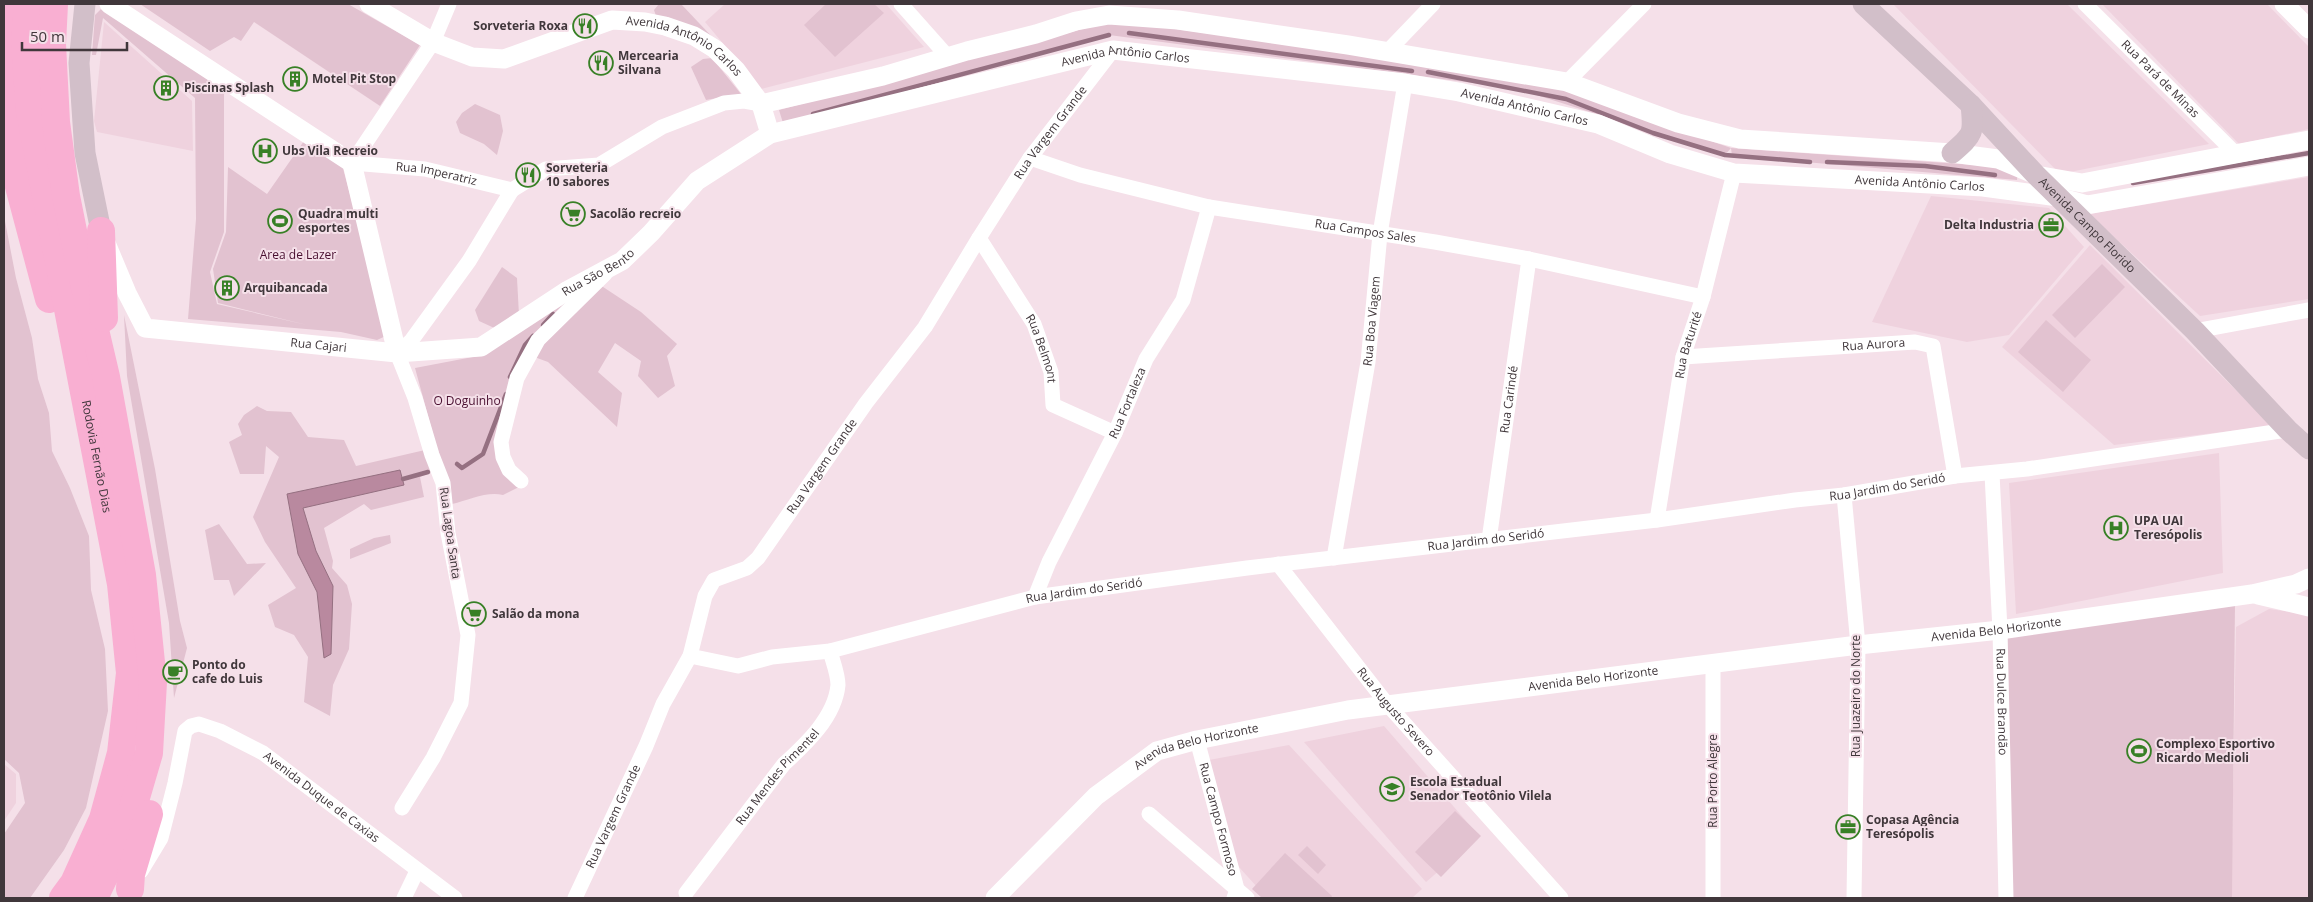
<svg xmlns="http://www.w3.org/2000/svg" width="2313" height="902" font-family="'Open Sans',sans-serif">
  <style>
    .built { fill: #efd2de }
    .green { fill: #e2c2d0 }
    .water { fill: #b9899f; stroke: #957081 }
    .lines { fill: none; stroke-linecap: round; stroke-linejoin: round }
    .stream { stroke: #957081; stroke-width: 4.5 }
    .minor { stroke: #fff; stroke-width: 15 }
    .tertiary { stroke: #fff; stroke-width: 19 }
    .secondary { stroke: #d2bfc9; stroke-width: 21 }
    .motorway { stroke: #f9afd2; stroke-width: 28 }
    .labels { text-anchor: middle; stroke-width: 4; stroke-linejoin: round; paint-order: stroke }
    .poi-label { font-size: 12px; font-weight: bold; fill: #40373b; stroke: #f5e0e9; text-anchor: start }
    .street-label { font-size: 12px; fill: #40373b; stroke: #f5e0e9 }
    .park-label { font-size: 12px; fill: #4a1031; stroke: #f5e0e9 }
  </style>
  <rect width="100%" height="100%" fill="#f5e0e9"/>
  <g class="built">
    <path d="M725,4H886L924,47L761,89L705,22Z"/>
    <path d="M1893,4H2067L2209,144L2060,174Z"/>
    <path d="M2102,4H2267L2309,47V129L2239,144Z"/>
    <path d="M104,22L192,101L193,151L97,132L94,121Z"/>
    <path d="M2309,177V299L2200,316L2089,214Z"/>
    <path d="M1931,196L2049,208L2084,247L2009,335L1967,342L1872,322Z"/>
    <path d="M2090,245L2272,426L2114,445L2002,347Z"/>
    <path d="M2219,453L2223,573L2016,614L2009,483Z"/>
    <path d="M2269,609L2309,614V898H2231L2236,627Z"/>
    <path d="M1384,726L1479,836L1426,882L1304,742Z"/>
    <path d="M1289,745L1422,889L1412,898H1267L1238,866L1209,760Z"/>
    <path d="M4,764L16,774V803L4,821Z"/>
  </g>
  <g class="green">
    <path d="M140,4H348L420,45L380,106L254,22L241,41L234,37L210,51Z"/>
    <path d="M659,4H681L734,60L657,19L654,10Z"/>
    <path d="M826,4H874L884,13L835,57L804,25Z"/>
    <path d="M101,9L224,89V232L210,272L217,304L307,325L218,303L213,269L226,232L228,167L267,194L304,141L307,143L304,149L310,140L341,161L388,335L377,340L341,332L188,319L196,219L195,98L103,18L96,55H92L95,15Z"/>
    <path d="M1113,21L1518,74L1731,148L2018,168L2017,180L1732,156L1731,148L1725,155L1518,89L1109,35L783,123L779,110Z"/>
    <path d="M712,58L741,94L706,100L691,67L703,59Z"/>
    <path d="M475,104L500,115L503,131L497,155L484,144L460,133L456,122L462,113Z"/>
    <path d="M4,216L16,278L32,338L38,379L49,413L52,451L70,488L89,536L91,590L105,649L108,711L86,808L64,850L30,898H4V834L25,803L19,773L4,759Z"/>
    <path d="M2102,264L2125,287L2075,338L2052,315Z"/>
    <path d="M502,267L517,278L519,315L503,332L479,321L475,310Z"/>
    <path d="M591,279L641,312L677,344L667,356L675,386L658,398L638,376L641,361L615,343L598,372L622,393L617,427L548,362L529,355L503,457L525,484L503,495C487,491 469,500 452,504L415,368L478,356Z"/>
    <path d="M124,315L155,469L180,621L187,648L174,698L169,623L127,376Z"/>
    <path d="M2046,320L2091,360L2063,392L2018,352Z"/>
    <path d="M257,406L267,411L291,412L308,437L344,440L356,466L425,450L433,471L420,477L424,497L371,510L364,504L324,528L333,561L332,568L347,585L352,604L349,649L333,685L330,716L304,702L308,657L294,635L275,627L268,605L296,588L265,542L253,517L279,457L266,446L264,474H240L229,442L242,435L238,424L244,415Z"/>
    <path d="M219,524L247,564L266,563L234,596L229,580H214L205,530Z"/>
    <path d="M390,535L391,543L350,559V549L374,538Z"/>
    <path d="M2235,603L2232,898H2007L2006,632Z"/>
    <path d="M1455,811L1481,836L1441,877L1415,852Z"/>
    <path d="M1307,846L1326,865L1318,874L1298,855Z"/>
    <path d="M1285,853L1332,896L1331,898H1262L1252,889Z"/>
  </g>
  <path class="water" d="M400,470L404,485L303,508L316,551L333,586L331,654L324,658L317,592L298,554L287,494Z"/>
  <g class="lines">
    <g class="stream">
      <path d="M1129,33L1412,71"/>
      <path d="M1428,72L1566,99L1653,133L1725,155L1810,162"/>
      <path d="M813,114L1109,35"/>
      <path d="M1827,162L1925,166L1995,175"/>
      <path d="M2133,183L2309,153"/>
      <path d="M543,325L553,314"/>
      <path d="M510,377L525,345L533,336"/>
      <path d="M457,464L462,468L483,454L506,394"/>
      <path d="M403,479L428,472"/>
    </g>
    <g class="minor">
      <path id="s1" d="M449,4L433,42L352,163L425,169L512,190L546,169L599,165L662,127L724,103L744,101L761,104"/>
      <path d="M901,4L949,58"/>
      <path id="s2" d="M2085,4L2235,153"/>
      <path d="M1387,52L1433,4"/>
      <path d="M1567,82L1644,4"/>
      <path id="s3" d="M1030,158L1080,175L1209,207L1435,242L1529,259L1703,297"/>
      <path id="s4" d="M979,238L1034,324L1051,372L1053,405L1115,433"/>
      <path d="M2195,331L2309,310"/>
      <path id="s5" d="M1683,357L1915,342L1933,346L1955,476"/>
      <path id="s6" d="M1992,474L2000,630L2006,898"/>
      <path d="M521,481L509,470L503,457L501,442L517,378L538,340L605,274"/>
      <path d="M1844,495L1858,645L1854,898"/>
      <path id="s7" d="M1657,520L1683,357L1703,297L1734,173"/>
      <path id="s8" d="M1489,540L1529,259"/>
      <path id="s9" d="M1334,558L1368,362L1380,234L1405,83"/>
      <path id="s10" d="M1278,564L1387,704L1561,898"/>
      <path id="s11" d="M1035,597L1049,562L1115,433L1146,359L1183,300L1209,207"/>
      <path id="s12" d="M690,656L738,666L772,657L830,651L1035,597L1247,568L1657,520L1795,500L1844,495L1955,476L2027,469L2288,430"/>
      <path d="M1713,664V898"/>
      <path id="s13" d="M1197,740L1237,889L1234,898"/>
      <path d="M402,808L433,758L461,703L468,635L448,533L443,483L432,455L415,398L397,353L411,341L469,261L512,190"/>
      <path d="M1149,814L1247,898"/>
      <path id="s14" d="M141,871L161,838L175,783L185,731L191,726L199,724L220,731L263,753L455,898"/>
      <path id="s15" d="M686,893L784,764C806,744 835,717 838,685C838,674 833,662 830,651"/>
      <path d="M404,898L417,871"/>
      <path id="s16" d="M575,898L646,746L663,704L690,656L705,596L714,580L747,568L758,558L866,403L925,327L979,238L1030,158L1113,50"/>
    </g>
    <g class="tertiary">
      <path d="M109,4L352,163L397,353"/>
      <path id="s17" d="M369,4L433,42L472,57L504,59L612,20L645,22L665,26L694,36L715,49L736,70L761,104L770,134"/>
      <path d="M2284,4L2309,29"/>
      <path d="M761,104L883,76L967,51L1036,34L1076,21L1109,15L1178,20L1348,45L1567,82L1678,123L1740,139L1952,153L1998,159L2036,175L2082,183L2309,140"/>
      <path id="s18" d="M106,243L127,293L145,328L397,353L481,347L568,290L622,261L651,233L697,181L770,134L1113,50L1405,83L1459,92L1598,124L1670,154L1734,173L1983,187L2058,197L2087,205L2309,166"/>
      <path d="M2258,595L2309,607"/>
      <path id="s19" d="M995,898L1096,796L1157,751L1197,740L1348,710L1858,645L2000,630L2252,594L2296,584L2309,578"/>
    </g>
    <g class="secondary">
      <path d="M85,4L79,63L85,153L101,231"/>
      <path id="s20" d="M1863,4L1971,105L2036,175L2195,331L2288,430L2309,449"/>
      <path d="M1952,153C1974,134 1974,133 1971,105"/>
    </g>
    <g class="motorway">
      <path d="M4,4L6,119L13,164L49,299"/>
      <path id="s21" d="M28,4L25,44L30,112L121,584L130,673L121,753L103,819L74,883L63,898"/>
      <path d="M54,4L52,44L56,122L66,196L80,266L106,377L142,575L153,682L149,753L127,828L94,898"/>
      <path d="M101,231L104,318"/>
      <path d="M130,889L131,874L149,814"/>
    </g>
  </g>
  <defs>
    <g id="restaurant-ring" transform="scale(1.25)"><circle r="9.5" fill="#f5e0e9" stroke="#388026" stroke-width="1.5"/><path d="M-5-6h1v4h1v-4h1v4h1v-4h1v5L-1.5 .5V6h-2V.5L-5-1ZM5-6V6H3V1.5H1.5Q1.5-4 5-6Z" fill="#388026"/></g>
    <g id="building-ring" transform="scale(1.25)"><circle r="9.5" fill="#f5e0e9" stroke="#388026" stroke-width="1.5"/><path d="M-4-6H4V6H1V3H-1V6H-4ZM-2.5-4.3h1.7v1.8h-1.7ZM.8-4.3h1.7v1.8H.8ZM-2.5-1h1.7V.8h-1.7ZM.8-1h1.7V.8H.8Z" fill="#388026"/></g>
    <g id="hospital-ring" transform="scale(1.25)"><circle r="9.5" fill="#f5e0e9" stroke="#388026" stroke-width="1.5"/><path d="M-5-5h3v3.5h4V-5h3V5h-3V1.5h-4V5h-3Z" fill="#388026"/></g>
    <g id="supermarket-ring" transform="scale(1.25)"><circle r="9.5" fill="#f5e0e9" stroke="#388026" stroke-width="1.5"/><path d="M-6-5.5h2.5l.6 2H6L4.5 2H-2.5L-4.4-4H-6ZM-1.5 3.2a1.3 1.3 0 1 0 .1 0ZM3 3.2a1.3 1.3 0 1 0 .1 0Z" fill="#388026"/></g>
    <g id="stadium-ring" transform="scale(1.25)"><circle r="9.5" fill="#f5e0e9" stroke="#388026" stroke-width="1.5"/><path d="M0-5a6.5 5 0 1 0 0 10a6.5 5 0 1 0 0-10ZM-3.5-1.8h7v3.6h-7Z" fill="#388026"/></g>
    <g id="office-ring" transform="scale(1.25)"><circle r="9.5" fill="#f5e0e9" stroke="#388026" stroke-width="1.5"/><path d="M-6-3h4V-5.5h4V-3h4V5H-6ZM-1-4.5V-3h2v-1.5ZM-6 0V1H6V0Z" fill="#388026"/></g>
    <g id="cafe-ring" transform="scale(1.25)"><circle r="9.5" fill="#f5e0e9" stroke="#388026" stroke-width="1.5"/><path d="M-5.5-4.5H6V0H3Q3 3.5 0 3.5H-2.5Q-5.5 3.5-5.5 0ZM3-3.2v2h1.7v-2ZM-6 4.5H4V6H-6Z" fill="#388026"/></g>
    <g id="school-ring" transform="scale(1.25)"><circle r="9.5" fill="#f5e0e9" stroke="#388026" stroke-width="1.5"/><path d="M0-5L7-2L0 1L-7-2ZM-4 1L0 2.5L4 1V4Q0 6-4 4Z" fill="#388026"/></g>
  </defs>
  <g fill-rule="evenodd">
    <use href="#restaurant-ring" x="585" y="26"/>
    <use href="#restaurant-ring" x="601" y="63"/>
    <use href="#building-ring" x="295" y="79"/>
    <use href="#building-ring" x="166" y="88"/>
    <use href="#hospital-ring" x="265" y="151"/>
    <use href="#restaurant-ring" x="528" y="175"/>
    <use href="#supermarket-ring" x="573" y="214"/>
    <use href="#stadium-ring" x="280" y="221"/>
    <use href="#office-ring" x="2051" y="225"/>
    <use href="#building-ring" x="227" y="288"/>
    <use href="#hospital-ring" x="2116" y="528"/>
    <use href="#supermarket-ring" x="474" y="614"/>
    <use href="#cafe-ring" x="175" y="672"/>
    <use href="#stadium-ring" x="2139" y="751"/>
    <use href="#school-ring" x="1392" y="789"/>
    <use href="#office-ring" x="1848" y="827"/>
  </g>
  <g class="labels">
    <g class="poi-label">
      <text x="568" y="30" text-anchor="end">Sorveteria Roxa</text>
      <text x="618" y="60">Mercearia<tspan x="618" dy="14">Silvana</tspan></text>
      <text x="312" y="83">Motel Pit Stop</text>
      <text x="184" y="92">Piscinas Splash</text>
      <text x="282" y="155">Ubs Vila Recreio</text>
      <text x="546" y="172">Sorveteria<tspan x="546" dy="14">10 sabores</tspan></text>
      <text x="298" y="218">Quadra multi<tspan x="298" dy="14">esportes</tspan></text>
      <text x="590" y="218">Sacolão recreio</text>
      <text x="2034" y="229" text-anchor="end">Delta Industria</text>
      <text x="244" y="292">Arquibancada</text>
      <text x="2134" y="525">UPA UAI<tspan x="2134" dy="14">Teresópolis</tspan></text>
      <text x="492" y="618">Salão da mona</text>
      <text x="192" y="669">Ponto do<tspan x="192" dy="14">cafe do Luis</tspan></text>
      <text x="2156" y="748">Complexo Esportivo<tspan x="2156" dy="14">Ricardo Medioli</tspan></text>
      <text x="1410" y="786">Escola Estadual<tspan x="1410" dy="14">Senador Teotônio Vilela</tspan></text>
      <text x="1866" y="824">Copasa Agência<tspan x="1866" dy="14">Teresópolis</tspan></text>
    </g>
    <g class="street-label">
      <text dy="4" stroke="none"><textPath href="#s17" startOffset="342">Avenida Antônio Carlos</textPath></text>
      <text dy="4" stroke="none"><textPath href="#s18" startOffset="1158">Avenida Antônio Carlos</textPath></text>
      <text dy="4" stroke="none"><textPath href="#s2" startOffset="106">Rua Pará de Minas</textPath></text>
      <text dy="4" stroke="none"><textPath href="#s18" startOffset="1562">Avenida Antônio Carlos</textPath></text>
      <text dy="4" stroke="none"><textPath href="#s16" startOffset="915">Rua Vargem Grande</textPath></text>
      <text dy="4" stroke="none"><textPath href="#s1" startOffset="272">Rua Imperatriz</textPath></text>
      <text dy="4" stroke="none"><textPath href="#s18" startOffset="1968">Avenida Antônio Carlos</textPath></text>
      <text dy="4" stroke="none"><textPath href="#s20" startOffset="315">Avenida Campo Florido</textPath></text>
      <text dy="4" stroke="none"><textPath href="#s3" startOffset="344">Rua Campos Sales</textPath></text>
      <text dy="4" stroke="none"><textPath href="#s18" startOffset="570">Rua São Bento</textPath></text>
      <text dy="4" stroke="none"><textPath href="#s9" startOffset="240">Rua Boa Viagem</textPath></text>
      <text dy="4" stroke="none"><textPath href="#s7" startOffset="178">Rua Baturité</textPath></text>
      <text dy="4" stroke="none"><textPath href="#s5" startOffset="191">Rua Aurora</textPath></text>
      <text dy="4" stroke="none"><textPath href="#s18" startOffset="268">Rua Cajari</textPath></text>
      <text dy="4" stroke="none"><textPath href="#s4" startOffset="128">Rua Belmont</textPath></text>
      <text dy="4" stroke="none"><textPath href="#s8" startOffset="142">Rua Carindé</textPath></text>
      <text dy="4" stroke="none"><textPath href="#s11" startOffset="215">Rua Fortaleza</textPath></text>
      <text dy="4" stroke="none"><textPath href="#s21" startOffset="459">Rodovia Fernão Dias</textPath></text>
      <text dy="4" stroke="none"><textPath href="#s16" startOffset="510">Rua Vargem Grande</textPath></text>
      <text dy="4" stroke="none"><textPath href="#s12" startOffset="1214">Rua Jardim do Seridó</textPath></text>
      <text transform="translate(450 533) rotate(82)" y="4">Rua Lagoa Santa</text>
      <text dy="4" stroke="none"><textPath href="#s12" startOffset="809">Rua Jardim do Seridó</textPath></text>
      <text dy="4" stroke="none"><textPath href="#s12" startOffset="404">Rua Jardim do Seridó</textPath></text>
      <text dy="4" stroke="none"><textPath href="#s19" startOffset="1068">Avenida Belo Horizonte</textPath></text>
      <text dy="4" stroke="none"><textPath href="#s19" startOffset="662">Avenida Belo Horizonte</textPath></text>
      <text transform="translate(1856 696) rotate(-90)" y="4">Rua Juazeiro do Norte</text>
      <text dy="4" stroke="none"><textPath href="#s6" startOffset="228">Rua Dulce Brandão</textPath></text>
      <text dy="4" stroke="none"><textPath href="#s10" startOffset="189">Rua Augusto Severo</textPath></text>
      <text dy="4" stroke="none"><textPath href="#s19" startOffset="258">Avenida Belo Horizonte</textPath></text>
      <text dy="4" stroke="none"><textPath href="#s15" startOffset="148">Rua Mendes Pimentel</textPath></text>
      <text transform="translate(1713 781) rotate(-90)" y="4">Rua Porto Alegre</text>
      <text dy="4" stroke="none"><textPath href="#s14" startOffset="308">Avenida Duque de Caxias</textPath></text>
      <text dy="4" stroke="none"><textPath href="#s16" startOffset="90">Rua Vargem Grande</textPath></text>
      <text dy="4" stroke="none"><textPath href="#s13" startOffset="82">Rua Campo Formoso</textPath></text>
    </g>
    <g class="park-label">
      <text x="298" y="259">Area de Lazer</text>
      <text x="467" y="405">O Doguinho</text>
    </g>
  </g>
  <rect width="2313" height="902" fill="none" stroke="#40373b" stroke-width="10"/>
  <path d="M22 42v8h105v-8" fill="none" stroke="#40373b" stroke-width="2.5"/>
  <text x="30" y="42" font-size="15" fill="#40373b" stroke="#f5e0e9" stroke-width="4" paint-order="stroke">50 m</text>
</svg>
